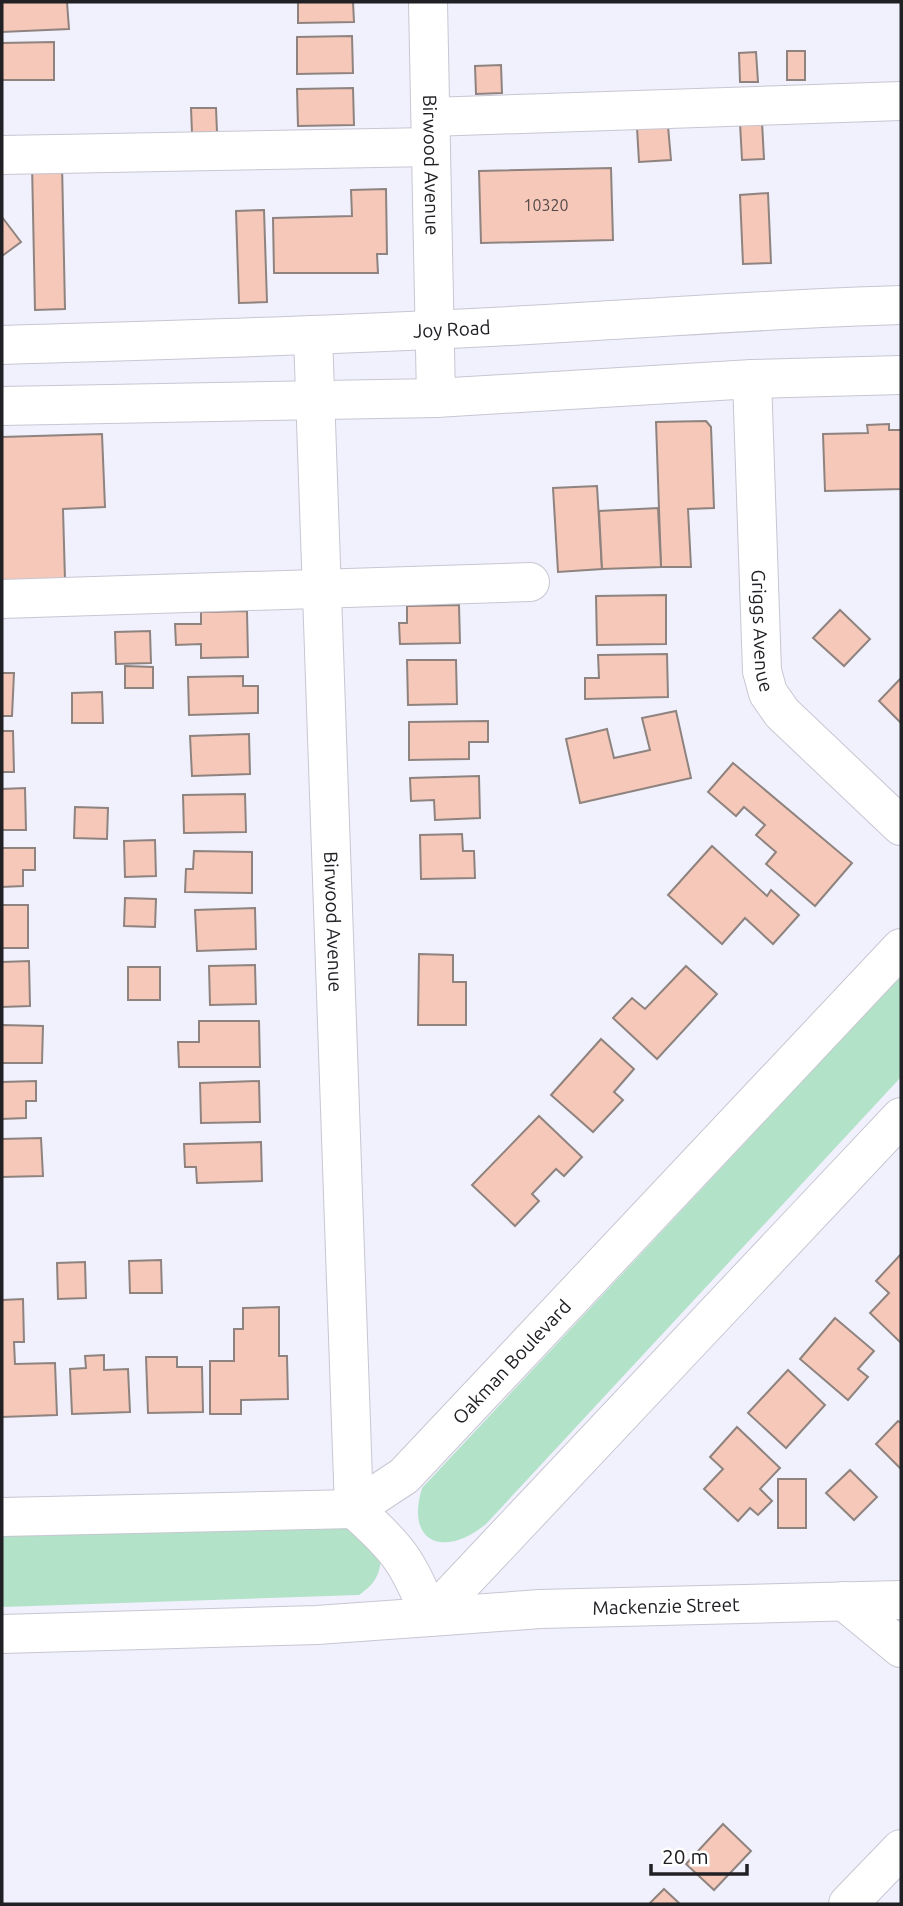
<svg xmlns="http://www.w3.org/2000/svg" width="903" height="1906" font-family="Ubuntu,sans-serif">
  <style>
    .green { fill: #b2e2c7 }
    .building { fill: #f5c8b9; stroke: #8f837f; stroke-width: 2 }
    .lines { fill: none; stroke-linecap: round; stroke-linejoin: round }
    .minor-casing { stroke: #c7c6d2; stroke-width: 40 }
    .minor { stroke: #fff; stroke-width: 38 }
    .labels { text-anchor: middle; stroke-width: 6; stroke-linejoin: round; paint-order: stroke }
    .number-label { font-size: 16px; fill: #554a4a }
    .street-label { font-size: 19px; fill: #202025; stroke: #fff }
  </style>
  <rect width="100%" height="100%" fill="#f1f1fd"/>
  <g class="green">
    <path d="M901,976V1077L486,1524C445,1558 405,1544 422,1488Z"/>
    <path d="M343,1527L360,1530L381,1553C381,1573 376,1583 359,1595L2,1607V1534Z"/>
  </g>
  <g class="building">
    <path d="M2,2H67L69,29L2,32Z"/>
    <path d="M298,2H353L354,22L298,23Z"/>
    <path d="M352,36L353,73L297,74V37Z"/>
    <path d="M54,42V80H2V43Z"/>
    <rect x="787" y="51" width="18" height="29"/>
    <path d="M756,52L758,82H740L739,53Z"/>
    <path d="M501,65L502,93L476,94L475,66Z"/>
    <path d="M353,88L354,125L298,126L297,89Z"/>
    <path d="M191,108H216L217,132L192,133Z"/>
    <path d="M762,122L764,159L742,160L740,123Z"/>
    <path d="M668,126L671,160L639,162L637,128Z"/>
    <path d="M62,163L65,309L35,310L32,164Z"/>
    <path d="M611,168L613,240L481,243L479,171Z"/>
    <path d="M386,189L387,254H377L378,273H274L273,218L352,216L351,190Z"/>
    <path d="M768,193L771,263L743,264L740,195Z"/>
    <path d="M264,210L267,302L239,303L236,211Z"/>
    <path d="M2,217L21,242L2,256Z"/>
    <path d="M706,421L711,427L714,508L688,509L691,567H661L656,422Z"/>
    <path d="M889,424V430H901V489L825,491L823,434L868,433L867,425Z"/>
    <path d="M102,434L105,507L63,509L65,580L2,582V437Z"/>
    <path d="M597,486L602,569L558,572L553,488Z"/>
    <path d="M658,508L661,567L602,569L599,511Z"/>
    <path d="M666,595V644L597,645L596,596Z"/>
    <path d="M459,605L460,643L400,644L399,623H407V606Z"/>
    <path d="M840,610L870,639L844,666L813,638Z"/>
    <path d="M247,611L248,657L201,658V644L176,645L175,624H201V612Z"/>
    <path d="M150,631L151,663L116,664L115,632Z"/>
    <path d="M667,654L668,697L585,699V678H599L598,655Z"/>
    <path d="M407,660H456L457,704L408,705Z"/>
    <path d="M125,666L153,667V688H125Z"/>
    <path d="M2,673H14L12,716H2Z"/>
    <path d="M243,676V686H258V713L189,715L188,677Z"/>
    <path d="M901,678V723L879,701Z"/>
    <path d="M102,692L103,723H72V693Z"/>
    <path d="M676,711L691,778L580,803L566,739L607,729L614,758L650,750L642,718Z"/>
    <path d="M488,721V742H469V759L409,760V722Z"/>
    <path d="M2,731H13L14,772H2Z"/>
    <path d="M249,734L250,774L192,776L190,736Z"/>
    <path d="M733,763L852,863L815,906L766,864L776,852L756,835L765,825L744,807L736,816L708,792Z"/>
    <path d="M479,776L480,818L435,820L434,800L411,801L410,778Z"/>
    <path d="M25,788L26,830H2V789Z"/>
    <path d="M245,794L246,832L184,833L183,795Z"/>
    <path d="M75,807L108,808L107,839L74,838Z"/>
    <path d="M462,834L463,851H474L475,878L421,879L420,835Z"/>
    <path d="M155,840L156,876L125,877L124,841Z"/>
    <path d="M712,846L767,896L771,890L799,915L773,944L745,918L722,944L668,895Z"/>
    <path d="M2,848H35V870H23V886L2,887Z"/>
    <path d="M194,851L252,852V893L185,892L186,869H193Z"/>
    <path d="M125,898L156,899L155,927L124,926Z"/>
    <rect x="2" y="905" width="26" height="43"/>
    <path d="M255,908L256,949L197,951L195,910Z"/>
    <path d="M419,954L453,955V982H466V1025H418Z"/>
    <path d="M29,961L30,1006L2,1007V962Z"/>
    <path d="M255,965L256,1004L210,1005L209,966Z"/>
    <path d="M686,966L717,994L657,1059L613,1018L632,998L645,1009Z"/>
    <rect x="128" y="967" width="32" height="33"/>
    <path d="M199,1021H259L260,1067H179L178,1042H199Z"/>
    <path d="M2,1025L43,1026L42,1063H2Z"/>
    <path d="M601,1039L634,1069L614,1092L623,1100L593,1132L551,1095Z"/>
    <path d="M36,1081V1101H26V1118L2,1119V1082Z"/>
    <path d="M259,1081L260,1122L201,1123L200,1083Z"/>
    <path d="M539,1116L582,1157L564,1176L556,1169L532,1194L539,1201L515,1226L472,1185Z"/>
    <path d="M41,1138L43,1176L2,1177V1139Z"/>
    <path d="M261,1142L262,1181L197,1183L196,1167H185L184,1144Z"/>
    <path d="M901,1254V1343L870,1313L889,1293L876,1281Z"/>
    <path d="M161,1260L162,1293H130L129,1261Z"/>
    <path d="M85,1262L86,1298L58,1299L57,1263Z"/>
    <path d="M23,1299L24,1342H14L15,1364L55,1363L57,1415L2,1417V1300Z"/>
    <path d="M279,1307V1356H287L288,1399L241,1400V1414H210V1361H234V1329H243V1308Z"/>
    <path d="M835,1318L874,1351L858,1369L868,1377L848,1400L800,1359Z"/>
    <path d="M104,1355V1370L128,1369L130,1412L72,1414L70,1369L86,1368L85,1356Z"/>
    <path d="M146,1357H177V1367H202L203,1412L148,1413Z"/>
    <path d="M788,1370L825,1405L786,1448L748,1413Z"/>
    <path d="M898,1421L901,1423V1469L876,1444Z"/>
    <path d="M737,1427L780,1468L760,1489L772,1501L758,1515L750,1508L738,1521L704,1489L723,1469L710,1457Z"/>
    <path d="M850,1470L877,1497L854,1520L826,1493Z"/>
    <rect x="778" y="1479" width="28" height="49"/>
    <path d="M723,1824L751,1851L714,1890L686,1864Z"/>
    <path d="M664,1889L680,1904H649Z"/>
  </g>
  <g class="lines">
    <g class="minor-casing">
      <g id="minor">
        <path id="s1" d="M428,2L436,398"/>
        <path d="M431,117L901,101"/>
        <path d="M2,155L431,147"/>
        <path id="s2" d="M313,336L354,1509C397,1547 409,1562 430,1617L540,1609L901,1600"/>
        <path id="s3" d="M2,345C194,339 387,334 579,322C686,316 793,308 901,305"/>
        <path id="s4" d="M752,379L762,671L768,693L782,713L901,826"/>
        <path d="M2,406L436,398L752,379L901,375"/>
        <path d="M2,599L530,582"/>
        <path id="s5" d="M2,1517L354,1509L404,1476L901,948"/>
        <path d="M844,1601L901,1648"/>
        <path d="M2,1634L317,1625L430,1617L901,1117"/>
        <path d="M848,1904L901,1849"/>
      </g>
    </g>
    <use href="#minor" class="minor"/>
  </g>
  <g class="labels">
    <g class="number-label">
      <text x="546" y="211">10320</text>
    </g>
    <g class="street-label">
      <text dy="7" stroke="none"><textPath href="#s1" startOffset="163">Birwood Avenue</textPath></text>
      <text dy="7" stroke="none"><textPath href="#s3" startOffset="450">Joy Road</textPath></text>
      <text dy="7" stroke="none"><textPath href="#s4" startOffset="252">Griggs Avenue</textPath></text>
      <text dy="7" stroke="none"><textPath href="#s2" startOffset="586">Birwood Avenue</textPath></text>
      <text dy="7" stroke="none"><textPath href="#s5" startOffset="569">Oakman Boulevard</textPath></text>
      <text dy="7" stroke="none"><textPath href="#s2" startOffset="1544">Mackenzie Street</textPath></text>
    </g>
  </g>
  <rect width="903" height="1906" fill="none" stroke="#202025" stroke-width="7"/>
  <path d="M651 1864v10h96v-10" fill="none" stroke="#202025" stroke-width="3.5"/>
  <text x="662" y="1864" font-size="21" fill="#202025" stroke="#ffffff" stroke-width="5" paint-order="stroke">20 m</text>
</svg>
